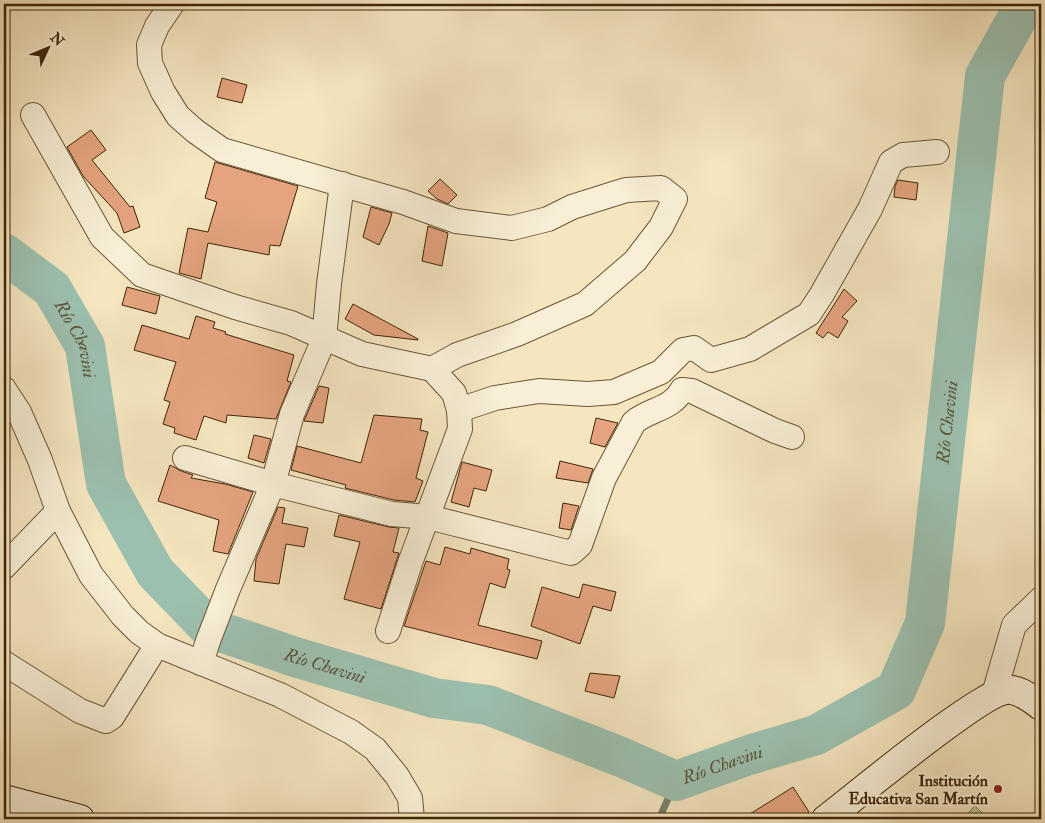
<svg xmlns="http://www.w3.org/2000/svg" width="1045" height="823" font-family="'IM FELL Double Pica',serif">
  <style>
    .green { fill: #bbc593; stroke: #7d764e }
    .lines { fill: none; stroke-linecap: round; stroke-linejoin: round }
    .stream { stroke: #77826c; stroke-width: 7 }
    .river { stroke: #9cc0af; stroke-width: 40 }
    .building { fill: #e5a47f; stroke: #3f2608 }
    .street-casing { stroke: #6c5636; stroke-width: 26 }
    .secondary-casing { stroke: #3f2608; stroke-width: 30 }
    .street { stroke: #f8efd6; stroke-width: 24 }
    .secondary { stroke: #f8efd6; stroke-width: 28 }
    .poi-dot { fill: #8f2418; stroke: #f8efd6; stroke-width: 2 }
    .labels { text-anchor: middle; stroke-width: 4.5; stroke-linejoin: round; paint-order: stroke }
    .poi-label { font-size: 16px; font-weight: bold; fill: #3f2608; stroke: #f8efd6; text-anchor: end }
    .water-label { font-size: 18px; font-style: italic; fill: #5b543a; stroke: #f8efd6 }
  </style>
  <rect width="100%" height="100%" fill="#f5e6c0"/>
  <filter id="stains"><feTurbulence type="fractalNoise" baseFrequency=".004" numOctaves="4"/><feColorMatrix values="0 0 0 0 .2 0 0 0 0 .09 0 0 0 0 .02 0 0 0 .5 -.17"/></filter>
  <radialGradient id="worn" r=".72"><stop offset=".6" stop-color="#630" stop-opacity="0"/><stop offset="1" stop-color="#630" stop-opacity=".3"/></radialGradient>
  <path class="green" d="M975,806L988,819H962Z"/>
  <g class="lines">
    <path class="stream" d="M659,819L676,781"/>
    <path class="river" id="s1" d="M4,253L52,289L85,346L106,484L155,572L209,628L295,657L434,698L488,705L621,757L676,781L749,755L816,735L896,690L925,623L985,76L1025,4"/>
  </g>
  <g class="building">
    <path d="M222,78L247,85L242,103L217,97Z"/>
    <path d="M91,130L106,150L92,160L130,207L133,206L140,227L124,233L117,213L83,176L67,147Z"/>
    <path d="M215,162L298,186L280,246L270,245L269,255L208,243L201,279L179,273L188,228L208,232L217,202L205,198Z"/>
    <path d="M440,179L457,195L448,204L437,199L428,191Z"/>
    <path d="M898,180L918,183L916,200L894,197L895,186Z"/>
    <path d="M371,207L392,213L389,224L379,245L363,237Z"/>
    <path d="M428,226L448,233L442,266L422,261Z"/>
    <path d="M127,287L160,296L156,314L122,305Z"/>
    <path d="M844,289L857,301L842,317L848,321L838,338L828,332L823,338L816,333Z"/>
    <path d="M353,304L418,339V340L374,335L345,319Z"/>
    <path d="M196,316L215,322L213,328L226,332L225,334L294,355L287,381L291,382L276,419L227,415L226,423L204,416L196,440L174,433L175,428L163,424L170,402L164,400L176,362L134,350L142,325L189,339Z"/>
    <path d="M319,386L329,388L323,423L304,421Z"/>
    <path d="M374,415L422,419L420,430L428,432L416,478L423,481L415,502L394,500L345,488L346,485L291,470L297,446L361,463Z"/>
    <path d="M596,418L618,423L605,447L590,443Z"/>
    <path d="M254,435L271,439L264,463L248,458Z"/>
    <path d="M560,461L593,469L588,483L556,478Z"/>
    <path d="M462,462L492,470L486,491L474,488L469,507L451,502Z"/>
    <path d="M170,465L181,471L193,475L191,478L225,484L253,492L228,554L213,551L219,520L158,501Z"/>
    <path d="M563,503L579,506L571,530L559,528Z"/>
    <path d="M278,507L285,508L282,523L308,528L304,547L286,544L279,584L254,581L256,559Z"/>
    <path d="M339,515L389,527L399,528L393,552L399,553L381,609L344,599L360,542L334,536Z"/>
    <path d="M445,547L470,554L471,548L509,559L507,569L510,570L505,588L490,583L478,625L542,641L537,659L404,626L426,561L440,565Z"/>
    <path d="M583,584L616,592L611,611L593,606L580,644L531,626L542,587L579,598Z"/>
    <path d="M590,673L620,676L614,698L585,691Z"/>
    <path d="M793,787L809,812L797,819H742Z"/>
  </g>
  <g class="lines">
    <g class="street-casing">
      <g id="street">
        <path d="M33,115L102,237L142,275L235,307L291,323L362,354L432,369L457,355L517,334L585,304L635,261L661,227L675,199L661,188L626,190L572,207L548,219L512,228L456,221L403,202L222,150L195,131L178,116L163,92L150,63L149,45L157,26L172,4"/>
        <path d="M4,389L19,412L40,460L58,511L91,575L123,616L139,632L157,645L280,695L351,732L375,749L397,776L410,798L412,819"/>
        <path d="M459,410L495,398L539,391L588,394L614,392L661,372L683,350L694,348L711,360L750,349L809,314L822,294L870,209L891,162L903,155L937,152"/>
        <path d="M185,458L273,484L392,514L428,517L571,553L580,545L604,478L634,422C650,409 672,409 682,390L692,391L775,431L792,437"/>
        <path d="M4,567L58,511"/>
        <path d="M388,631L410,563L460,429L459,410L454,393L432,369"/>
        <path d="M4,663L80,711L106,721L112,717L157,645"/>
        <path d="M201,663L208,641L228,589L273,484L292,414L324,339L329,284L342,184"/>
        <path d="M994,694L1014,625L1041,599"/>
      </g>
    </g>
    <g class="secondary-casing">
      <g id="secondary">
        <path d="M4,799L80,819"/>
        <path d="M826,819C854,798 986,687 1011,690C1022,691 1033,700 1041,706"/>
      </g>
    </g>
    <use href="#street" class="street"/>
    <use href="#secondary" class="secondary"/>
  </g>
  <circle class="poi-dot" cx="998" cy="789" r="5"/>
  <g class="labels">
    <g class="poi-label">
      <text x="988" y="786">Institución<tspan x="988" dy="18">Educativa San Martín</tspan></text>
    </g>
    <g class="water-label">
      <text dy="6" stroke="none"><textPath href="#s1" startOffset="116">Río Chavini</textPath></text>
      <text dy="6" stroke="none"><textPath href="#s1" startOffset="1451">Río Chavini</textPath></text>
      <text dy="6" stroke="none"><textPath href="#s1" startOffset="566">Río Chavini</textPath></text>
      <text dy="6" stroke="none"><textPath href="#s1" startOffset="986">Río Chavini</textPath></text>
    </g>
  </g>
  <rect width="1045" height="823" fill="none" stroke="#f5e6c0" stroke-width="20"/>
  <rect x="5" y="5" width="1035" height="813" fill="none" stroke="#3f2608" stroke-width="2.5"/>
  <rect x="10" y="10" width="1025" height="803" fill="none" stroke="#3f2608"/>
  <g transform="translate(48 48) rotate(46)" stroke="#f8efd6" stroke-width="4" paint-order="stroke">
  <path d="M0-4L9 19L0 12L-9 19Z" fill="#3f2608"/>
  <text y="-8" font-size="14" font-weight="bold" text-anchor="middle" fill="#3f2608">N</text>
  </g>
  <rect width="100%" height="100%" filter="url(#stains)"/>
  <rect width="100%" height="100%" fill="url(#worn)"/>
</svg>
